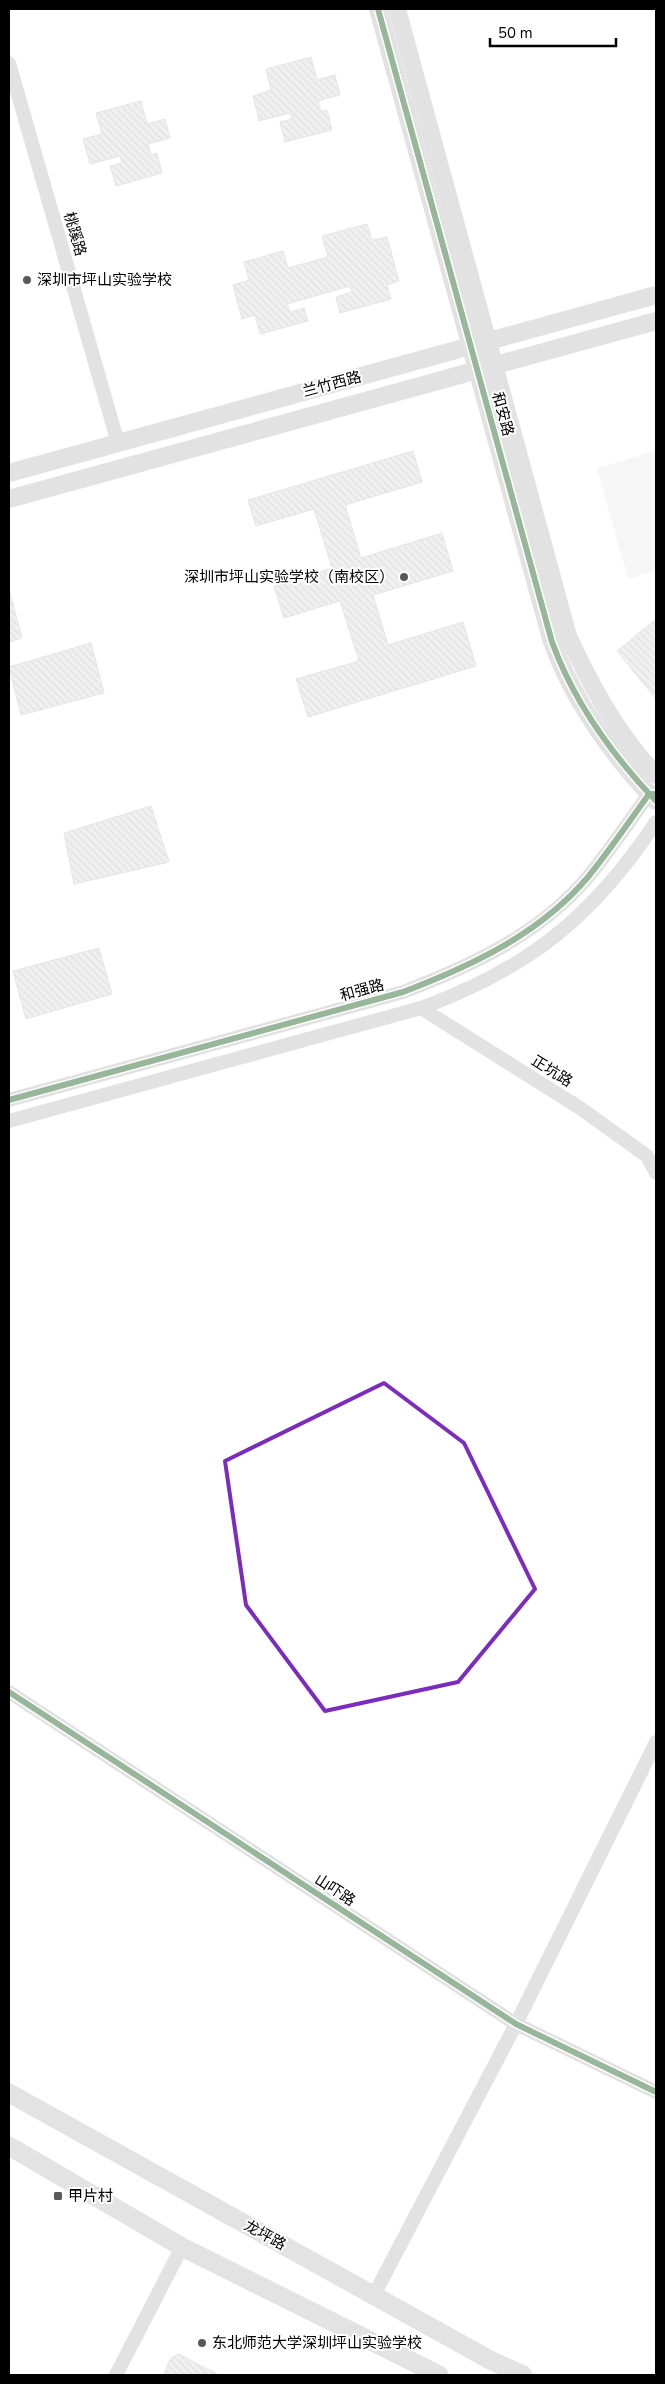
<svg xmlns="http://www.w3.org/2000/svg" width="665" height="2384" font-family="'Nunito Sans','Noto Sans SC',sans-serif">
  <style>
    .grass { fill: #eaeaea }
    .building { fill: url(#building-back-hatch); stroke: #c5c5c5 }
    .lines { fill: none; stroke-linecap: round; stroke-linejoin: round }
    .minor { stroke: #bebebe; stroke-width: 14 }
    .tertiary { stroke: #bebebe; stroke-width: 18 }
    .secondary { stroke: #c2c2c2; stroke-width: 19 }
    .cycleway-casing { stroke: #fff; stroke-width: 9 }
    .cycleway { stroke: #1b5e20; stroke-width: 6 }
    .marked { fill: none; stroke: #7b2cbf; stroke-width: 4; stroke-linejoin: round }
    .poi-dot { fill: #595959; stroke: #fff; stroke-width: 2 }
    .labels { text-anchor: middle; stroke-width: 4; stroke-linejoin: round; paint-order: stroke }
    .street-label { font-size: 15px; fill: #000; stroke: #fff }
    .poi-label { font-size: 15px; fill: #000; stroke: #fff; text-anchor: start }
  </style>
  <defs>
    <pattern id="building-back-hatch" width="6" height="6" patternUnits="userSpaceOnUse" patternTransform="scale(1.25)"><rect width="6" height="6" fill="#ddd"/><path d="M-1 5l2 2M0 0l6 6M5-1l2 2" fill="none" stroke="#bcbcbc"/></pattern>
  </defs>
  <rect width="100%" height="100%" fill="#fff"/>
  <path class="grass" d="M656,451V571L628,579L597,468Z"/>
  <g class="building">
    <path d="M311,57L317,80L335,75L340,95L318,101L321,111L327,110L332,130L285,142L280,122L292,119L290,113L259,121L253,96L271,90L266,69Z"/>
    <path d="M141,101L147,124L165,119L170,138L148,144L151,155L157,153L162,173L116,186L110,166L122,163L120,156L90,164L83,139L102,134L96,113Z"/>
    <path d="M367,224L372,240L387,237L399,281L387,285L391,299L340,313L336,297L352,292L350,286L287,304L290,312L304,308L308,321L260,334L255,315L242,319L233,285L249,280L244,262L283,251L288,268L328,257L322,236Z"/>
    <path d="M413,451L422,482L345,505L361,558L442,533L453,571L373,595L388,645L463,622L476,666L308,717L296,679L359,661L340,601L284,618L274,586L332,568L314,509L256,526L248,500Z"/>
    <path d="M9,589L22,638L9,642Z"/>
    <path d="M656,619V699L617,651Z"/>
    <path d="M91,643L104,693L21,715L9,667Z"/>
    <path d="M151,806L169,862L74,884L64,833Z"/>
    <path d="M99,948L112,994L26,1019L13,971Z"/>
    <path d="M179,2354L219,2375H163L171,2358Z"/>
  </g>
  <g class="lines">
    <g class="minor">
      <path d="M9,63L118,443"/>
      <path d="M421,1008L580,1108L647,1156L656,1173"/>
      <path d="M9,1100L403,992C471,966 540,934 588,877C610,850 629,822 649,794H656"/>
      <path d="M9,1121L421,1008C529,968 592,918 656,822"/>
      <path d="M9,1692L516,2024L656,2092"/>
      <path d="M374,2295L516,2024L656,1742"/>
      <path d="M116,2375L182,2247"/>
    </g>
    <g class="tertiary">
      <path d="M378,9L552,642C574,702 612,755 656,801"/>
      <path d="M397,9L568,636C591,685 617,735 656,775"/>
      <path d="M9,473L656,295"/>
      <path d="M9,499L656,321"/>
    </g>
    <g class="secondary">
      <path d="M9,2093L490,2360L523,2375"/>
      <path d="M9,2146L182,2247L439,2375"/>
    </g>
    <g class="cycleway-casing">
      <g id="cycleway">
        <path d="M378,9L552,642C574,702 612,755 656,801"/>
        <path d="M9,1100L403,992C471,966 540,934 588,877C610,850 629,822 649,794H656"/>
        <path d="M9,1692L516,2024L656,2092"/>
      </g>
    </g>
    <use href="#cycleway" class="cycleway"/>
  </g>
  <path d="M0 0H665V2384H0ZM384,1383L464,1443L535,1589L458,1682L325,1711L246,1605L225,1461Z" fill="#fff" fill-opacity=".55" fill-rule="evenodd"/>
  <path class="marked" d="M384,1383L464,1443L535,1589L458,1682L325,1711L246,1605L225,1461Z"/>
  <g class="poi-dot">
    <circle cx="27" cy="280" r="5"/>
    <circle cx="404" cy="577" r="5"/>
    <rect x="53" y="2191" width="10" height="10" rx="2.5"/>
    <circle cx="202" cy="2343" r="5"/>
  </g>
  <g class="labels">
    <g class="street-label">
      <text transform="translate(75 234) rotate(74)" y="5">桃蹊路</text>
      <text transform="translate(332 384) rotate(-15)" y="5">兰竹西路</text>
      <text transform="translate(503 414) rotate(75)" y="5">和安路</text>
      <text transform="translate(362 990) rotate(-15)" y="5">和强路</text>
      <text transform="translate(552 1071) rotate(32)" y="5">正坑路</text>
      <text transform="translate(335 1890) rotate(33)" y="5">山吓路</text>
      <text transform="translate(265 2235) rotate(29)" y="5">龙坪路</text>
    </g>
    <g class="poi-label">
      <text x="37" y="285">深圳市坪山实验学校</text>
      <text x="394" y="582" text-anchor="end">深圳市坪山实验学校（南校区）</text>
      <text x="68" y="2201">甲片村</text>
      <text x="212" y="2348">东北师范大学深圳坪山实验学校</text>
    </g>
  </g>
  <rect width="665" height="2384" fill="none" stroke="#000000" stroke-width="20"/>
  <path d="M490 38v8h126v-8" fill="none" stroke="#000000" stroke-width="2.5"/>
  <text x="498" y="38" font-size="15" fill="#000000" stroke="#ffffff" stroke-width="4" paint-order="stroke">50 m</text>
</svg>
